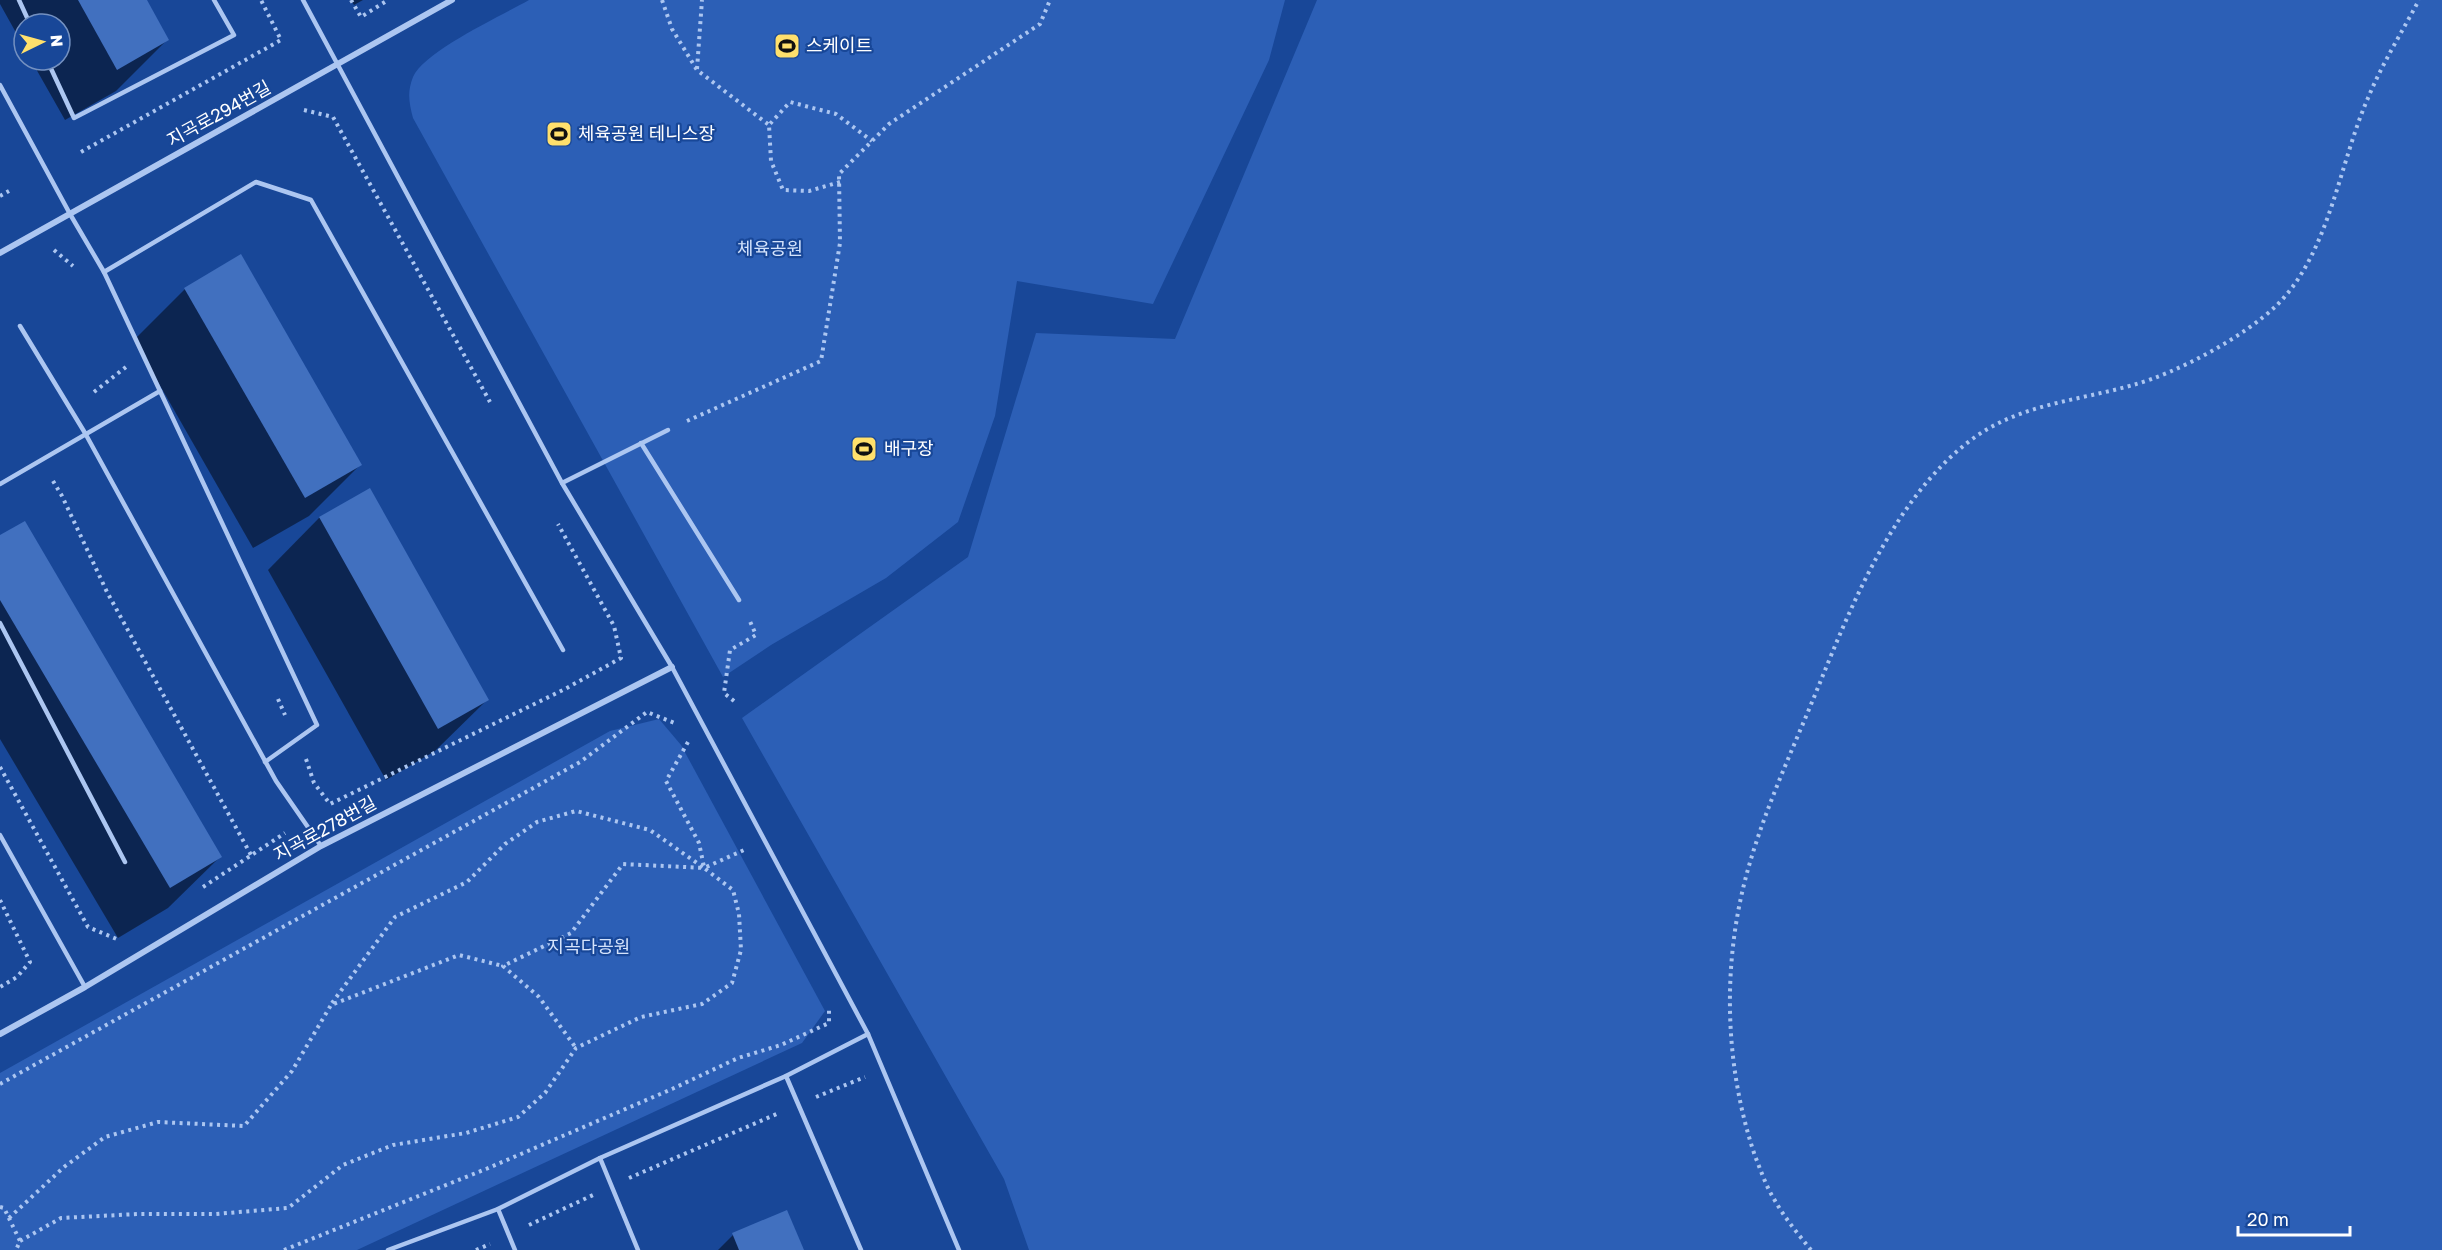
<svg xmlns="http://www.w3.org/2000/svg" width="2442" height="1250" font-family="'Golos Text','Noto Sans KR',sans-serif">
  <style>
    .green { fill: #2c5fb6 }
    .shadow { fill: #0007 }
    .building { fill: #4170bf }
    .lines { fill: none; stroke-linecap: round; stroke-linejoin: round }
    .path { stroke: #acc6f1; stroke-width: 4; stroke-dasharray: 3 4.5; stroke-linecap: butt }
    .service { stroke: #acc6f1; stroke-width: 4.5 }
    .minor { stroke: #acc6f1; stroke-width: 6 }
    .labels { text-anchor: middle; stroke-width: 4.5; stroke-linejoin: round; paint-order: stroke }
    .poi-label { font-size: 18px; fill: #fff; stroke: #184798; text-anchor: start }
    .street-label { font-size: 18px; fill: #fff; stroke: #184798 }
    .park-label { font-size: 18px; fill: #d4e3fc; stroke: #184798 }
  </style>
  <rect width="100%" height="100%" fill="#184798"/>
  <g class="green">
    <path d="M529,0H1285L1269,60L1153,304L1017,281L995,416L958,522L886,578L771,645L723,677L413,118C409,103 407,92 413,77C424,51 503,15 529,0Z"/>
    <path d="M1317,0H2442V1250H1029L1004,1179L742,718L968,557L1036,333L1175,339Z"/>
    <path d="M659,719L681,745L825,1011L802,1043L357,1250H0V1073L610,731Z"/>
  </g>
  <g class="shadow">
    <path d="M0,0H145L167,40L116,91L65,120L31,60H60V24H24V47L0,4Z"/>
    <path d="M351,0H363L354,5Z"/>
    <path d="M185,289L360,465L309,516L253,548L134,340Z"/>
    <path d="M369,490L487,700L435,751L386,780L268,570L319,518Z"/>
    <path d="M0,537L220,857L168,908L118,938L0,739Z"/>
    <path d="M733,1235L802,1250H718Z"/>
  </g>
  <g class="building">
    <path d="M78,0H147L169,40L117,70Z"/>
    <path d="M241,254L362,465L305,498L184,288Z"/>
    <path d="M370,488L489,700L438,729L319,517Z"/>
    <path d="M25,521L222,857L170,888L0,600V535Z"/>
    <path d="M787,1210L804,1250H739L732,1233Z"/>
  </g>
  <g class="lines">
    <g class="path">
      <path d="M351,0L361,17L388,0"/>
      <path d="M662,0L672,29L697,70L769,125"/>
      <path d="M697,69L702,0"/>
      <path d="M304,110L333,117L490,402"/>
      <path d="M81,152L281,40L261,0"/>
      <path d="M840,182L809,191L783,190L771,161L769,125L790,102L836,114L872,141"/>
      <path d="M0,196L9,191"/>
      <path d="M54,250L73,266"/>
      <path d="M94,392L126,367"/>
      <path d="M687,421L821,361L840,243L839,174L889,124L1040,24L1050,0"/>
      <path d="M53,481L62,496L107,592L251,855"/>
      <path d="M278,699L285,715"/>
      <path d="M734,701L724,693L730,650L756,635L749,619"/>
      <path d="M688,742L666,781L699,843L704,867"/>
      <path d="M306,759L314,783L330,804L565,689L621,658L614,626L558,524"/>
      <path d="M0,767L88,927L119,940"/>
      <path d="M203,887L285,833"/>
      <path d="M0,900L30,962L17,977L0,987"/>
      <path d="M332,1003L395,917L467,882L505,844L537,822L576,811L650,830L704,868L744,850"/>
      <path d="M0,1084L580,762L647,712L677,724"/>
      <path d="M816,1097L865,1077"/>
      <path d="M629,1178L779,1113"/>
      <path d="M0,1207L4,1208L20,1241L16,1250"/>
      <path d="M9,1218L64,1167L105,1137L158,1122L244,1126L292,1071L331,1005L459,955L503,966"/>
      <path d="M529,1225L593,1195"/>
      <path d="M20,1241L61,1218L138,1214H216L288,1208L343,1165L393,1145L466,1133L518,1117L545,1093L576,1048L641,1017L702,1004L732,983L741,950L739,914L733,890L704,868L623,864L571,933L503,966L539,997L576,1048"/>
      <path d="M284,1250L486,1169L672,1089L738,1058L781,1045L829,1023V1008"/>
      <path d="M476,1250L490,1244"/>
      <path d="M1811,1250C1798,1234 1784,1217 1774,1199C1766,1186 1761,1171 1755,1156C1728,1076 1723,989 1739,907C1754,830 1790,757 1819,685C1853,601 1896,496 1971,440C2019,404 2077,401 2133,385C2177,373 2244,337 2277,305C2330,252 2339,164 2368,98C2382,64 2402,32 2419,0"/>
    </g>
    <g class="service">
      <path d="M19,0L30,24"/>
      <path d="M303,0L562,483L672,667L868,1034L959,1250"/>
      <path d="M47,60L74,118L234,35L214,0"/>
      <path d="M0,85L70,214L104,272L256,182L311,200L563,650"/>
      <path d="M20,326L85,433L276,781L321,846"/>
      <path d="M160,391L317,725L265,762"/>
      <path d="M641,443L739,600"/>
      <path d="M562,483L668,430"/>
      <path d="M0,484L160,391L104,272"/>
      <path d="M0,623L125,862"/>
      <path d="M0,835L85,987"/>
      <path d="M786,1076L861,1250"/>
      <path d="M600,1158L638,1250"/>
      <path d="M498,1209L515,1250"/>
      <path d="M388,1250L498,1209L600,1158L786,1076L868,1034"/>
    </g>
    <g class="minor">
      <path d="M0,253L452,0"/>
      <path d="M0,1034L85,987L321,846L672,667"/>
    </g>
  </g>
  <defs>
    <g id="stadium-square" transform="scale(1.35)"><rect x="-9" y="-9" width="18" height="18" rx="4" fill="#ffe06c" stroke="#184798"/><path d="M0-5a6.5 5 0 1 0 0 10a6.5 5 0 1 0 0-10ZM-3.5-1.8h7v3.6h-7Z" fill="#111"/></g>
  </defs>
  <g fill-rule="evenodd">
    <use href="#stadium-square" x="787" y="46"/>
    <use href="#stadium-square" x="559" y="134"/>
    <use href="#stadium-square" x="864" y="449"/>
  </g>
  <g class="labels">
    <g class="poi-label">
      <text x="806" y="52">스케이트</text>
      <text x="578" y="140">체육공원 테니스장</text>
      <text x="884" y="455">배구장</text>
    </g>
    <g class="street-label">
      <text transform="translate(219 114) rotate(-29)" y="6">지곡로294번길</text>
      <text transform="translate(325 829) rotate(-29)" y="6">지곡로278번길</text>
    </g>
    <g class="park-label">
      <text x="770" y="255">체육공원</text>
      <text x="589" y="953">지곡다공원</text>
    </g>
  </g>
  <g transform="translate(42 42) rotate(85)"><circle r="28" fill="#184798" stroke="#7491c1" stroke-width="1.5"/>
  <path d="M0-4.5L10 22L0 15L-10 22Z" fill="#ffe06c"/>
  <text y="-9" font-size="16" font-weight="bold" text-anchor="middle" fill="#ffffff">N</text>
  </g>
  <path d="M2238 1226v9h112v-9" fill="none" stroke="#ffffff" stroke-width="3"/>
  <text x="2247" y="1226" font-size="18" fill="#ffffff" stroke="#184798" stroke-width="4.5" paint-order="stroke">20 m</text>
</svg>
